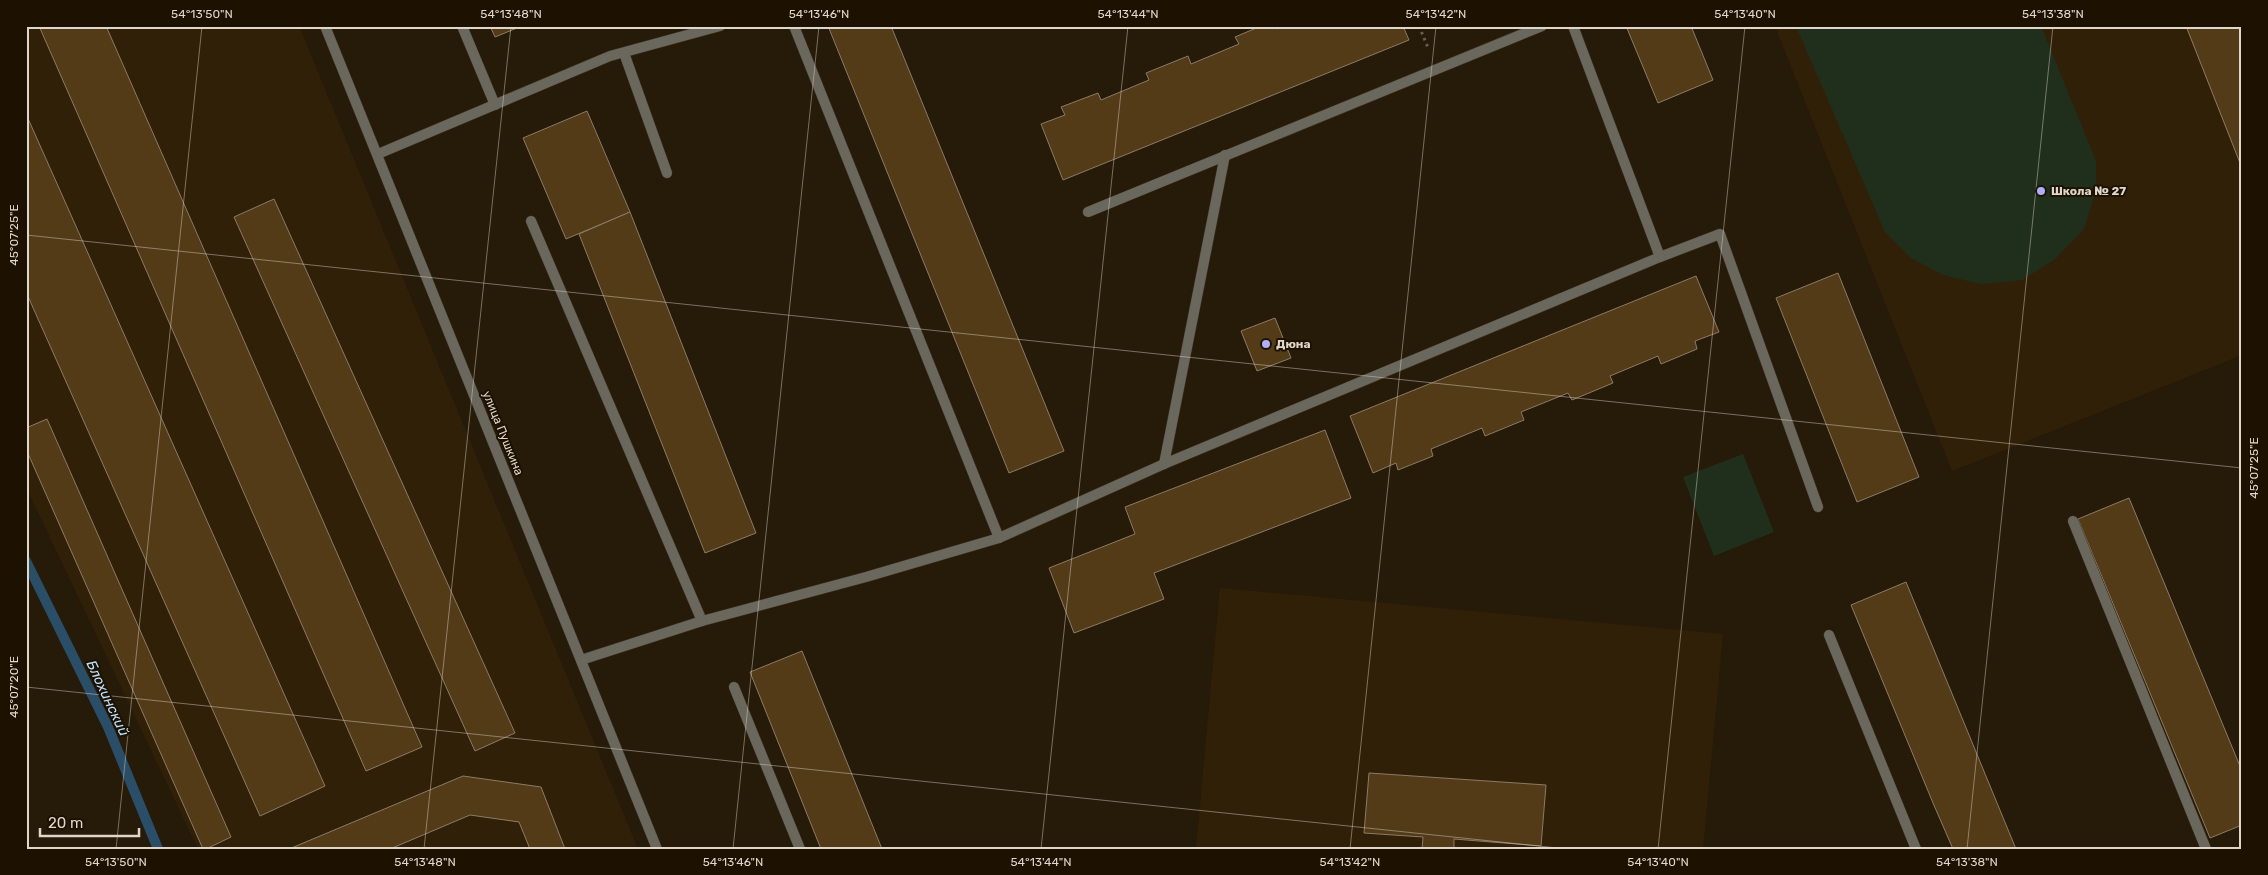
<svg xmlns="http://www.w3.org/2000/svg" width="2268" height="875" font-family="Rubik,sans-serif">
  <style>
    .built { fill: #312008 }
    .green { fill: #202f1c }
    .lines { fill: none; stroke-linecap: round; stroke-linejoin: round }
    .stream { stroke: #2a4e68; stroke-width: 10 }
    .building { fill: #533b18; stroke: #8b7b67 }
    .service-casing { stroke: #403423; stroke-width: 11 }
    .minor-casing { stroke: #403423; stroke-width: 11 }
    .path { stroke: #695e4f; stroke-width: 3; stroke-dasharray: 2.5 4; stroke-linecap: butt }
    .service { stroke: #6a675d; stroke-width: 10 }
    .minor { stroke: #6a675d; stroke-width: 10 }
    .ticks { fill: none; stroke: #dfd7cc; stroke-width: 1; stroke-opacity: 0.45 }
    .poi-dot { fill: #b0aefa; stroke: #1d1102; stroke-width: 2 }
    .labels { text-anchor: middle; stroke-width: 4; stroke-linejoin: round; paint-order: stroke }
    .poi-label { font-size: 12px; font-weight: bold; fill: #dfd7cc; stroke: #1d1102; text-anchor: start }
    .street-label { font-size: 12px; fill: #dfd7cc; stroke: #1d1102 }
    .water-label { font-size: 14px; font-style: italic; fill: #bee2fe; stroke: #1d1102 }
    .neatline { fill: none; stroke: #dfd7cc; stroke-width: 2 }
    .ticks-label { font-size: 12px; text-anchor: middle; fill: #dfd7cc }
  </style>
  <rect width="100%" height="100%" fill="#261a08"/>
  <g class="built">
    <path d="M26,26H299L638,849H198L26,487Z"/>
    <path d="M1775,26H2242V355L1952,471Z"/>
    <path d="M1220,588L1723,634L1703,849H1196Z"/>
  </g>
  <g class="green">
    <path d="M1796,26H2041L2096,161V190L2084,229L2055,259L2022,280L1981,284L1943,275L1911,258L1885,232Z"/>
    <path d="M1743,454L1774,532L1714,556L1683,477Z"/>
  </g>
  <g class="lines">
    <path class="stream" d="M26,561L108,727L158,849"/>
  </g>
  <g class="building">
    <path d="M39,26H106L422,747L366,771Z"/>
    <path d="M490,26H522L495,37Z"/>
    <path d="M828,26H891L1064,451L1009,473Z"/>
    <path d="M1261,26H1277V29L1283,26H1403L1409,40L1063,180L1041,124L1065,115L1061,107L1098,93L1101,100L1149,80L1146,73L1188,56L1191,64L1239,44L1235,37Z"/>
    <path d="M1626,26H1691L1713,80L1658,103Z"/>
    <path d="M2186,26H2242V162L2240,163Z"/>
    <path d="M587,111L630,212L566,239L523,138Z"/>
    <path d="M26,114L325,786L260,816L26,292Z"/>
    <path d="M274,199L515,733L475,751L234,217Z"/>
    <path d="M630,212L756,533L705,553L579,234Z"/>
    <path d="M1838,273L1919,477L1857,502L1776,298Z"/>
    <path d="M1696,276L1719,332L1695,341L1697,349L1661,364L1658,356L1610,376L1613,383L1572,400L1568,393L1521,412L1524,420L1485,436L1482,428L1431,449L1433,456L1398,470L1396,463L1373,473L1350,416Z"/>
    <path d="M1275,318L1291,358L1257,371L1241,331Z"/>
    <path d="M47,419L231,837L206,849H203L26,449V428Z"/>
    <path d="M1325,430L1351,498L1154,573L1164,599L1074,633L1049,568L1135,534L1125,507Z"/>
    <path d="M2129,498L2242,771V825L2210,838L2078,519Z"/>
    <path d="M1906,582L2016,849H1953L1933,803L1851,605Z"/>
    <path d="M802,651L882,849H821L750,672Z"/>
    <path d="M1369,773L1546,785L1541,846L1454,839V849H1422L1423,837L1364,833Z"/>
    <path d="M463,776L541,787L565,849H530L519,822L470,815L390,849H289Z"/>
  </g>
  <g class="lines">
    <g class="service-casing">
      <g id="service">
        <path d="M462,26L495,105"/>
        <path d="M794,26L999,538"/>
        <path d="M624,53L667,173"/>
        <path d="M378,154L610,56L720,26"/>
        <path d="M1088,212L1542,26"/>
        <path d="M531,221L702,621"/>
        <path d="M1660,257L1720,234L1818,507"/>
        <path d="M1164,464L1225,155"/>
        <path d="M2073,521L2206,849"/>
        <path d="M1829,635L1916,849"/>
        <path d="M581,660L702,621L866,577L999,538L1164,464L1660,257L1573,26"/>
        <path d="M734,687L800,849"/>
      </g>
    </g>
    <g class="minor-casing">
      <path id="minor" d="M325,26L657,849"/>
    </g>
    <path class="path" d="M1419,26L1429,50"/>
    <use href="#service" class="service"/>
    <use href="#minor" class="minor"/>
  </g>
  <path class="ticks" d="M26,235L2242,468M26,687L1567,849M116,849L202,26M424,849L511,26M733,849L819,26M1041,849L1128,26M1350,849L1436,26M1658,849L1745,26M1967,849L2053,26"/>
  <g class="poi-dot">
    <circle cx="2041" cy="191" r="5"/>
    <circle cx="1266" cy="344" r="5"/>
  </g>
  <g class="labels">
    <g class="poi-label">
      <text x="2051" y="195">Школа № 27</text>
      <text x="1276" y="348">Дюна</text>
    </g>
    <g class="street-label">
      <text transform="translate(503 433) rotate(68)" y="4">улица Пушкина</text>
    </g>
    <g class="water-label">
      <text transform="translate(108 698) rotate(65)" y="5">Блохинский</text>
    </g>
  </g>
  <rect width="2268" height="875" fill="none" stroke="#1d1102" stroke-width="55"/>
  <path d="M40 828v8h99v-8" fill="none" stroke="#dfd7cc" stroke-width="2.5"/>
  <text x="48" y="828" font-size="15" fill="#dfd7cc" stroke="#1d1102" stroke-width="4" paint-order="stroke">20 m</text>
  <rect x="28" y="28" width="2212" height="820" class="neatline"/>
  <g class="ticks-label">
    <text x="202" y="18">54°13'50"N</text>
    <text x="511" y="18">54°13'48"N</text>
    <text x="819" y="18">54°13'46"N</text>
    <text x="1128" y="18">54°13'44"N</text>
    <text x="1436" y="18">54°13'42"N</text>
    <text x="1745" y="18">54°13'40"N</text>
    <text x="2053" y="18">54°13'38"N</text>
    <text transform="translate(14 235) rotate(-90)" y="4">45°07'25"E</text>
    <text transform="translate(2254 468) rotate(-90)" y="4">45°07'25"E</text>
    <text transform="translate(14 687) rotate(-90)" y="4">45°07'20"E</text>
    <text x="116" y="866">54°13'50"N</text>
    <text x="425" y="866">54°13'48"N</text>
    <text x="733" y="866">54°13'46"N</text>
    <text x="1041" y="866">54°13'44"N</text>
    <text x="1350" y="866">54°13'42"N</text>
    <text x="1658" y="866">54°13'40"N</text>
    <text x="1967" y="866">54°13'38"N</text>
  </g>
</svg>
